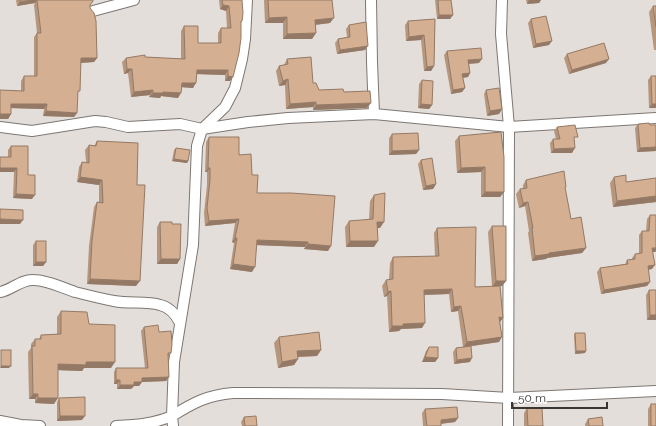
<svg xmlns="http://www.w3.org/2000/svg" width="656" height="426" font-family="Raleway,sans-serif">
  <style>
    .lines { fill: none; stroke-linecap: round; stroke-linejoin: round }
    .street-casing { stroke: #7d7773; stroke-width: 12 }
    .street { stroke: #fff; stroke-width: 10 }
    .wall { fill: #b6967d }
    .shaded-wall { fill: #947a66 }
    .building { fill: #d4af91; stroke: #947a66 }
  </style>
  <rect width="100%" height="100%" fill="#e4deda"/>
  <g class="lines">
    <g class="street-casing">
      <g id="street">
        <path d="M371,0L372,62L374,114"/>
        <path d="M502,0L501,34L509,127L508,426"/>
        <path d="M93,11L134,0"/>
        <path d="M0,127L32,131L95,121L106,122L128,127L180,124L202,129L248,122L288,118L374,114L509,127L656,118"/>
        <path d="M0,292C12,290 21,279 34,280C47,280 63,288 75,292C87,295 102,299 114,301C129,304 147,301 160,305C169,307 176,315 180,323"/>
        <path d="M0,421L21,425L40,426"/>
        <path d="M116,426C136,425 153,424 172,416L174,362L193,245L197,146L202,129L225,107L235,88L242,59L245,39L247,0"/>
        <path d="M173,426L172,416C193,403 207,395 233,393L442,394L509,398L656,391"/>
      </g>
    </g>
    <use href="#street" class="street"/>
  </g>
  <g class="wall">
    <path d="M16,0H93L90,6V8L97,58L94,62L81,63L77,95V113L74,117L43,116L44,109L11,108V114L8,119H0V90L21,91V81L24,76H34V37L37,33L34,5L35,3L17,6Z"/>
    <path d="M219,0H242V21L241,23L230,81H225V75L197,74L193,88L182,87L178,98L161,96L160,98L149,97L150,95L131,97L128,73L124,74L122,62L126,58L145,57L181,59V31L184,26L198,43H218V33L221,28H227L226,11L220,9Z"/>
    <path d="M264,0H332L330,23L316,25V33L312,39H283V23H265Z"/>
    <path d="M435,0H451L453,15L450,19H437Z"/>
    <path d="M526,0H541L539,3L527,4Z"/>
    <path d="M653,6H656V50H654L649,12Z"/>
    <path d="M435,19L434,66L431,71H424L421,40L406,41L405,25L408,21Z"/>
    <path d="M531,19L549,45L533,48L528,23Z"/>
    <path d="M349,25L365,50L337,54L335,43L338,39L347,37L346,29Z"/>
    <path d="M447,51L479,63L469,64L470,73L468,77L463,78L465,88L462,92L451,94L444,55Z"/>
    <path d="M567,54L606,63L569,74L564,58Z"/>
    <path d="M287,59L313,83L319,90L344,92L367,108L313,110V107L286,109L285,85L279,86L276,71L279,66L284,65Z"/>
    <path d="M651,76H656V108H649L648,80Z"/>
    <path d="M422,80L432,105L429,109L418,108L419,84Z"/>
    <path d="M486,90L502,109L499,114L487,116L484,94Z"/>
    <path d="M638,124L650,125H656V151L637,152L635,128Z"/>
    <path d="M557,127L575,141L572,153H551L550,143L553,139H556L554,131Z"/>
    <path d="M501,132L504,192L500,197H481V172L457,173L455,141L459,136Z"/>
    <path d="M392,134L419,150L416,154L389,155V138Z"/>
    <path d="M209,137L239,155L252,175L257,193L328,251L304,249L305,247L257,245L252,272L230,269L234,243L232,242L235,223L205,226L204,213L207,185V172H205L206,142Z"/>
    <path d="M97,141L137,185L136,286L87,284L89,246L94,207L97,202L99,203V185L77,182L79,167L82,162H86L85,150L89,145L94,146Z"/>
    <path d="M11,146L28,175L32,199L13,198L14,172H0V157H8V150Z"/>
    <path d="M176,148L188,161L187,163L172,161L174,150Z"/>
    <path d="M421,160L436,184L433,189L423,190L418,164Z"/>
    <path d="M614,177L626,182L656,178V202L613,207L610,183Z"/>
    <path d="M526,180L565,188L571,219L586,248L582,253L547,258L546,259L532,261L528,233L529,231L525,206L519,208L516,194L520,189H523V185Z"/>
    <path d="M374,195L380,228H377L374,247H346L345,227L349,221L369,220L370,201Z"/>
    <path d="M650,215H656V251L655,252H653L652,269L648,270L650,282L647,286L601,294L597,272L600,268L625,264L627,260H632V258L635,254H639V235L642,231H646L647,219Z"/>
    <path d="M160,222L172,224L180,259L177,264H157V227Z"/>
    <path d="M492,226L506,281L502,286H500L503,318L500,322L499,342L467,347L470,362L454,364L453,352L456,348L463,347L458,311L451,312L449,294L424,295L422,328L401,329L399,331L389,332L387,296L384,297L382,286L386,280H389L390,263L393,257L435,256L434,233L437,228L475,287L492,286L488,232Z"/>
    <path d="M36,241L46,262L43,266H33V245Z"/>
    <path d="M649,290L656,320H647L646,295Z"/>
    <path d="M61,311L89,324L111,368H84L82,371L58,370L54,404L35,403V399H29L28,352L31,348V344L35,339H39L41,335L57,334V317Z"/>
    <path d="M144,327L159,332L171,353L168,357L169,377L166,381L142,382L139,386H134L131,389H117V384H114V372L116,368H145L141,331Z"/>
    <path d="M575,333L585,353L575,354L574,335Z"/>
    <path d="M279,337L321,350L317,356L298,357V359L294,365L278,368L274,343Z"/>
    <path d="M429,347L438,358L435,362H422L426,351Z"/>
    <path d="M59,398L82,420L57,421V402Z"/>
    <path d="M651,404L656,426H648V409Z"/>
    <path d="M527,408L543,426H524V413Z"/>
    <path d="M425,409L458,418L455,422L441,424V426H423L422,413Z"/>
    <path d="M244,417L257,426H242L241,422Z"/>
    <path d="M588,419L603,426H585V424Z"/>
  </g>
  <g class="shaded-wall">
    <path d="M32,0H38H37L35,3L17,6L20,2Z"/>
    <path d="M529,0H541L539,3L527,4Z"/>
    <path d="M223,5L229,6L226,11L220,9Z"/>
    <path d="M439,15H453L450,19H437Z"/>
    <path d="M287,17L283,23H265L269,18Z"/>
    <path d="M334,18L330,23L312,25L315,20Z"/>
    <path d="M316,33L312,39H283L287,34Z"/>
    <path d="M424,35L421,40L406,41L409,37Z"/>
    <path d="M552,41L549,45L533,48L536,44Z"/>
    <path d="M368,46L365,50L337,54L340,50Z"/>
    <path d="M81,58H97L94,62L78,63Z"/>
    <path d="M482,59L479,63L465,64L468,60Z"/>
    <path d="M609,59L606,63L569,74L572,70Z"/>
    <path d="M434,66L431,71H424L427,67Z"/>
    <path d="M127,69H132L128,73L124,74Z"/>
    <path d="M197,70H228L225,75L194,74Z"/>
    <path d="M470,73L468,77L459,78L462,74Z"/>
    <path d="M228,76L233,77L230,81H225Z"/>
    <path d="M288,79L285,85L279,86L283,81Z"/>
    <path d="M182,83H196L193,88L179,87Z"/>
    <path d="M465,88L462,92L451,94L453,90Z"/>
    <path d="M153,90L150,95L131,97L134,92Z"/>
    <path d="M163,92L181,93L178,98L161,96L160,98L149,97L153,93Z"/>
    <path d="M316,102L313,107L286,109L290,104Z"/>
    <path d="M371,103L367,108L313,110L316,105Z"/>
    <path d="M11,104H47L44,109L8,108Z"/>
    <path d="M421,104L432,105L429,109L418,108Z"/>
    <path d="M652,104H656V108H649Z"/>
    <path d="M502,109L499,114L487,116L490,111Z"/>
    <path d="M46,111L77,113L74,117L43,116Z"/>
    <path d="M0,114H11L8,119H0Z"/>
    <path d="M656,147V151L637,152L640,148Z"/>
    <path d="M575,148L572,153H551L554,149Z"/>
    <path d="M419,150L416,154L389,155L392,151Z"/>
    <path d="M174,159L188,161L187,163L172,161Z"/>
    <path d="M485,167L481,172L457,173L461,168Z"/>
    <path d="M0,168H17L14,172H0Z"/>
    <path d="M208,168H210L207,172H205Z"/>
    <path d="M80,177L102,180L99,185L77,182Z"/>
    <path d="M436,184L433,189L423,190L426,186Z"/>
    <path d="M485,192H504L500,197H481Z"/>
    <path d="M16,194L35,195L32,199L13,198Z"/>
    <path d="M656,196V202L613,207L617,201Z"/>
    <path d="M528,202L525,206L519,208L523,203Z"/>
    <path d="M0,219L23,220L20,224H0Z"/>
    <path d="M239,219L235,223L205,226L209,221Z"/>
    <path d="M377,222H384L380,228H373Z"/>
    <path d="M235,238H237L234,243L232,242Z"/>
    <path d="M257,240L308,242L305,247L254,245Z"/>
    <path d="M350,241H378L374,247H346Z"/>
    <path d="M308,244L331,246L328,251L304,249Z"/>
    <path d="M586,248L582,253L547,258L546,259L532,261L535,256L549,253Z"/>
    <path d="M652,248H656V251L655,252H649Z"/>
    <path d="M161,259H180L177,264H157Z"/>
    <path d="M36,262H46L43,266H33Z"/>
    <path d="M233,264L255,267L252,272L230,269Z"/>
    <path d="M655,265L652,269L645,270L648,266Z"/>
    <path d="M90,279L140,281L136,286L87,284Z"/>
    <path d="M496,281H506L502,286L492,287Z"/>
    <path d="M650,282L647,286L601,294L604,290Z"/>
    <path d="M452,289L449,294L420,295L424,290Z"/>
    <path d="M391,291L387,296L384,297L388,292Z"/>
    <path d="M461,306L458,311L451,312L454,307Z"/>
    <path d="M650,315H656V320H647Z"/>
    <path d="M499,317L503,318L499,323Z"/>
    <path d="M425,323L422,328L401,329L399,331L389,332L392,326L403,324Z"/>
    <path d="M502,337L499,342L463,347L467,342Z"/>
    <path d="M321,350L317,356L293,357L297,351Z"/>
    <path d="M576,351H586L585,353L575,354Z"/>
    <path d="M425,357L438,358L435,362H422Z"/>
    <path d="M472,358L470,362L454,364L457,360Z"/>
    <path d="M298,359L294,365L278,368L282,362Z"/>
    <path d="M86,362H115L111,368H84L82,371L54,370L58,364Z"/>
    <path d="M1,366H11L9,368H0Z"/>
    <path d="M169,377L166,381L142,382L139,386H134L131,389H117L120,385L134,382L142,378Z"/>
    <path d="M116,380H120L117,384H114Z"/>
    <path d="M33,394H38L35,399H29Z"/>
    <path d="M38,398H58L54,404L35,403Z"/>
    <path d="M60,416H85L82,420L57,421Z"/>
    <path d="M458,418L455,422L438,424L441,420Z"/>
  </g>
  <g class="building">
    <path d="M20,0H32L20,2Z"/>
    <path d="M37,0H93V1L90,5V8L94,13L96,21L97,58H81L80,91H78L77,113L46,111L47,104H11V114H0V90L24,91V76H37V33H41Z"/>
    <path d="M222,0H242L243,13L242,21H241V38L239,53L233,77L228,76V70H197L196,83H182L181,93L163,92V93H153V90L134,92L132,69H127L126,58L145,55V57L185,59L184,26H198V43H221V28H231L229,6L223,5Z"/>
    <path d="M268,0H332L334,18L315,20L316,33L287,34V17L269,18Z"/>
    <path d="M438,0H451L453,15H439Z"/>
    <path d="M653,6H656V27Z"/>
    <path d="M546,16L552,41L536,44L531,19Z"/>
    <path d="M435,19L434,66L427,67L424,35L409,37L408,21Z"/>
    <path d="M366,22L368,46L340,50L338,39L350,37L349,25Z"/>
    <path d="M604,43L609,59L572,70L567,54Z"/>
    <path d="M481,48L482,59L468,60L470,73L462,74L465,88L453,90L447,51Z"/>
    <path d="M311,57L313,83H316L319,90L343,89L344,92L370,91L371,103L316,105V102L290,104L288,79L283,81L279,66L288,64L287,59Z"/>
    <path d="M651,76H656V104H652Z"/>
    <path d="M422,80L433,81L432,105L421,104Z"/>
    <path d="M499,88L502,109L490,111L486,90Z"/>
    <path d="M649,123L650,125H656V147L640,148L638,124Z"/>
    <path d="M575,125L578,137H574L575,148L554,149L553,139H560L557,127Z"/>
    <path d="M501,132L504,157V192H485V167L461,168L459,136Z"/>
    <path d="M418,133L419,150L392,151V134Z"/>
    <path d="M209,137H239V155L251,154L252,175H258L257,193H291L335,196L331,246L308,244V242L257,240L255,267L233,264L237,238H235L239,219L209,221L207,208L210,180V168H208Z"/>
    <path d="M97,141L138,143L137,185H145L140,281L90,279L92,241L97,202L103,203L102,180L80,177L82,162L89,163V145L96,146Z"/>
    <path d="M11,146H28V175H35V195L16,194L17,168H0V157H11Z"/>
    <path d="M176,148L190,150L188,161L174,159Z"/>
    <path d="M432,158L436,184L426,186L421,160Z"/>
    <path d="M564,171L566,187H565L571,219L581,217L586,248L549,253V254L535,256L532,228H533L528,202L523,203L520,189L527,188L526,180Z"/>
    <path d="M626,175V182L656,178V196L617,201L614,177Z"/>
    <path d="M385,193L384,222H377L378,241H350L349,221L373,219L374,195Z"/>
    <path d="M0,209L23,210V220L0,219Z"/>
    <path d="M650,215H656V248H652L655,265L648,266L650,282L604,290L600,268L628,264L627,260L635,259V254L642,253V231H649Z"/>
    <path d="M160,222H172V224H181L180,259H161Z"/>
    <path d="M492,226H506V281H496Z"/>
    <path d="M476,227L475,287L500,286L503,318L499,317L502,337L467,342L461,306L454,307L452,289L424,290L425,323L403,324V326H392L391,291L388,292L386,280L393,279V257L439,256L437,228Z"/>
    <rect x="36" y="241" width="10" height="21"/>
    <path d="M649,290H656V315H650Z"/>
    <path d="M61,311L87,312L89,324L115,325V362H86V365L58,364V398H38V394H33L32,346H35V339H41V335L61,334Z"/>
    <path d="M158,325L159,332L171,331L172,344L171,353H168L169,377L142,378V382H134V385H120V380H116V368H148L144,327Z"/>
    <path d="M319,332L321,350L297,351L298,359L282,362L279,337Z"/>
    <path d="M575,333H585L586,351H576Z"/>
    <path d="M471,346L472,358L457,360L456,348Z"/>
    <path d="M429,347H438V358L425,357Z"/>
    <rect x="1" y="350" width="10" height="16"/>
    <path d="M85,397V416H60L59,398Z"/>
    <rect x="651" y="404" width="5" height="22"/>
    <path d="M457,407L458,418L441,420V426H427L425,409Z"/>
    <path d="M527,408H542L543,426H528Z"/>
    <path d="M256,416L257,426H245L244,417Z"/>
    <path d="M602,417L603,426H589L588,419Z"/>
  </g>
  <path d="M512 402v6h95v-6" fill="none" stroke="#383634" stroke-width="2"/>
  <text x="518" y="402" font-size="12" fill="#383634" stroke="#ffffff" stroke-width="3" paint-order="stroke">50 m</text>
</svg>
